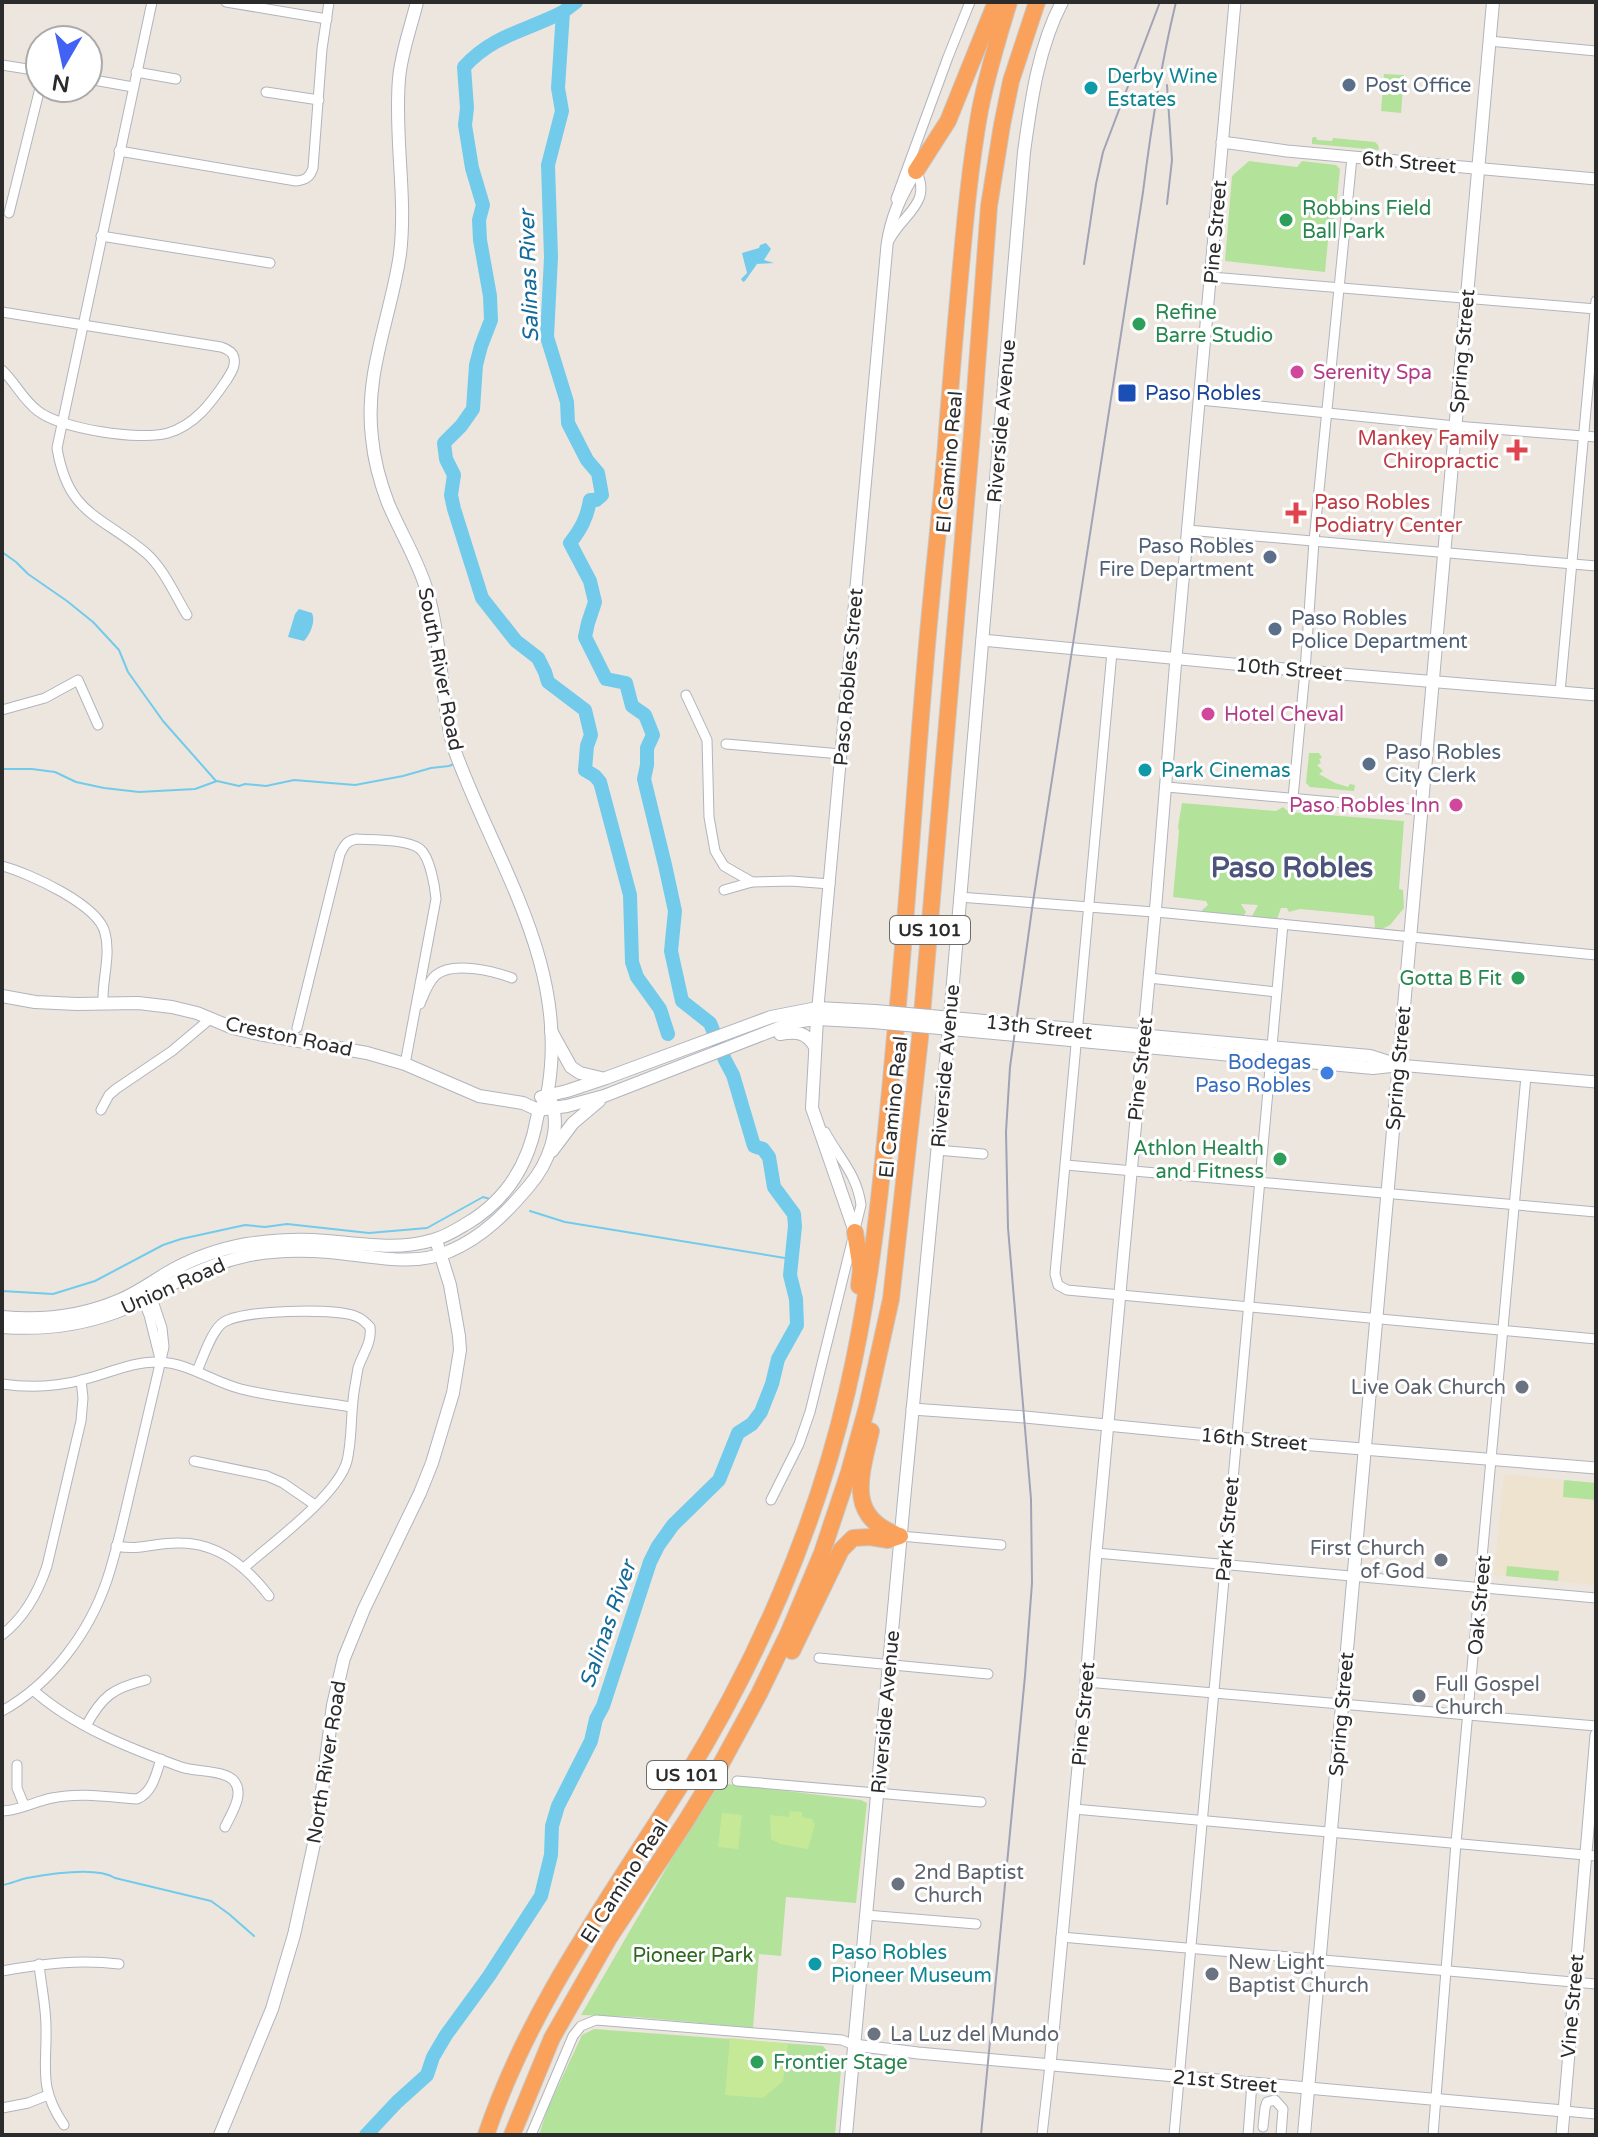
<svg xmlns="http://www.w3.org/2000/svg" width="1598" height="2137" font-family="'Varela Round',sans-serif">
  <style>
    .education { fill: #eee3ce }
    .green { fill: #b3e29b }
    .pitch { fill: #c6e997 }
    .water { fill: #73cbec }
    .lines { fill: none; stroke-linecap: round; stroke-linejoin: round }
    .stream { stroke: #73cbec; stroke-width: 2 }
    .river { stroke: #73cbec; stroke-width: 14 }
    .minor-casing { stroke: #b1b4be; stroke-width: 11 }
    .tertiary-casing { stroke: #b1b4be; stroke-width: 13 }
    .secondary-casing { stroke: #b1b4be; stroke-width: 14 }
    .motorway-casing { stroke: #c8c8c8; stroke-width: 18 }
    .minor { stroke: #fff; stroke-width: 9 }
    .tertiary { stroke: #fff; stroke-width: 11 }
    .secondary { stroke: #fff; stroke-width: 12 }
    .motorway { stroke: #faa15b; stroke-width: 16 }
    .rail { stroke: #a0a3b5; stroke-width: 2 }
    .secondary-bridge-casing { stroke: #b1b4be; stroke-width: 14; stroke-linecap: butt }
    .secondary-bridge { stroke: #fff; stroke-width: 12 }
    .service-dot { fill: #5c6f8a; stroke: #fff; stroke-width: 3 }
    .culture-dot { fill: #0f9aa8; stroke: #fff; stroke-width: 3 }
    .leisure-dot { fill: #2e9e5b; stroke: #fff; stroke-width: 3 }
    .hotel-dot { fill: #d1479c; stroke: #fff; stroke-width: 3 }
    .transit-dot { fill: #1a4fb4; stroke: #fff; stroke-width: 3 }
    .health-dot { fill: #e0444e; stroke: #fff; stroke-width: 3 }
    .shop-dot { fill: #3f7fe0; stroke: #fff; stroke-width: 3 }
    .worship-dot { fill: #6b7280; stroke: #fff; stroke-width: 3 }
    .labels { text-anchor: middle; stroke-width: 6; stroke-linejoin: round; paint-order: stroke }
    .shield { fill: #fff; stroke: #6b6b6b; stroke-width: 2 }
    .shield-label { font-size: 18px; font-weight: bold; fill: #2b2b2b }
    .culture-label { font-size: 20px; fill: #0d838f; stroke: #fff; text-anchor: start }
    .service-label { font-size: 20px; fill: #4e5e75; stroke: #fff; text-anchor: start }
    .street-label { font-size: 20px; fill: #2b2b2b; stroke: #fff }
    .leisure-label { font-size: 20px; fill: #27864d; stroke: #fff; text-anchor: start }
    .hotel-label { font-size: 20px; fill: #b23c85; stroke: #fff; text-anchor: start }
    .transit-label { font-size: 20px; fill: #164399; stroke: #fff; text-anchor: start }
    .health-label { font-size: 20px; fill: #be3a42; stroke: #fff; text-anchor: end }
    .shop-label { font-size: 20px; fill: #366cbe; stroke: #fff; text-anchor: end }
    .worship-label { font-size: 20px; fill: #5b616d; stroke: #fff; text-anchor: start }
    .park-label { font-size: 20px; fill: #2b671c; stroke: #fff }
    .water-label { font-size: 22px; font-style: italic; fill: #116a9a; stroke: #fff }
    .district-label { font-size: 28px; font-weight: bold; fill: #4c547b; stroke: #fff }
  </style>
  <rect width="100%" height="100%" fill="#ede6de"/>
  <path class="education" d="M1504,1474L1596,1483V1585L1494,1575Z"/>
  <g class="green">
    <path d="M1384,74L1404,75L1401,113L1381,111Z"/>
    <path d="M1314,137H1316L1317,140L1332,141L1333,138L1375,142L1378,145L1379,150L1312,144V138Z"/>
    <path d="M1249,161L1297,167L1302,161L1336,165L1340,169L1335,218L1330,220L1325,272L1225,261L1232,176Z"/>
    <path d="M1309,753H1319L1322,758L1319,759L1321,763L1317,765L1323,771L1319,774L1335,783L1348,787L1350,784L1355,785L1354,791L1310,787L1306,783Z"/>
    <path d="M1182,803L1276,811L1283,807L1289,812L1404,821L1399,889L1403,890L1404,908L1390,925L1380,930L1375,928L1374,916L1300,909L1289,912L1287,908H1281L1277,919L1251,918L1258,905L1241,904L1246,912L1242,918L1232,917L1221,914L1210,919L1202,910L1208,905L1206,901L1173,897L1179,831L1178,827Z"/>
    <path d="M1564,1480L1596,1483V1500L1563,1497Z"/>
    <path d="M1507,1566L1559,1571L1558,1581L1506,1576Z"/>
    <path d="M720,1783L861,1800L867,1803L856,1903L786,1897L781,1956L759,1954L753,2028L636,2017L581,2015L678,1848Z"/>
    <path d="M594,2029L823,2046L841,2069L835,2135H539L547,2110L582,2035Z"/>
  </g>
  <g class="pitch">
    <path d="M790,1811L802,1812V1817L812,1819L815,1824L808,1849L780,1844L771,1839L770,1815L789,1817Z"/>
    <path d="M722,1813L742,1815L738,1849L718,1847Z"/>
    <path d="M730,2038L788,2044L783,2081L763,2098L725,2095Z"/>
  </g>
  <g class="water">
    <path d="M766,243L771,249L764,260L774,263L757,264L745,281L743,282L741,279L747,273L742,253L759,248L760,245Z"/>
    <path d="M299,609L312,613C316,622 310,634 304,641L288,637L295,614Z"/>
  </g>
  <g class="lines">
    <g class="stream">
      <path d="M2,552L16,562L28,574L67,601L93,622L119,650L128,672L163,721L216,781"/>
      <path d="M2,769H32L55,772L76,782L104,788L139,792L195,789L217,781L239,786L245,784L266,786L294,780L355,785L403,776L431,768L449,766L456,763"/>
      <path d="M530,1211L565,1222L791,1259"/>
      <path d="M2,1291L53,1294L95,1281L163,1245L181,1239L245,1225L265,1227L287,1224L369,1233L427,1228L483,1197L490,1199"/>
      <path d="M2,1885C10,1884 18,1880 27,1878C49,1874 96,1866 115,1878L211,1901L229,1914L254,1936"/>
    </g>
    <g class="river">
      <path d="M563,12C526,31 493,35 464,67L467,108L465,125L472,168L483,205L479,220L480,240L490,296L491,320L481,346L476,365L473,409L461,426L444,443L446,459L454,475L451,495L454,509L482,598L516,641L538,658L545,672L548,682L585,710L591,735L587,746L585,770L595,776L600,782L630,895L632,962L637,977L660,1009L668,1034"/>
      <path d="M366,2135L397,2102L427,2075L433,2057L446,2035L489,1976L541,1896L551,1855L552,1826L558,1806L591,1741L596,1719L603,1706L650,1562L658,1546L673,1525L719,1480L738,1433L752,1424L761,1412L772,1384L778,1359L797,1325L796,1299L790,1275L795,1226L794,1214L774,1187L769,1157L763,1149L754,1146L733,1075L725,1060L710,1023L682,1001L671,951L675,911L665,865L644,779L647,765V748L653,735L645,715L632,706L626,683L606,679L585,637L588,623L595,602L590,581L570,543C581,529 587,518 590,500H596L602,495L598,473L587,460L568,423L567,402L547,337L551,257L548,165L562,111L558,88L563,12L576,2"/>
    </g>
    <g class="minor-casing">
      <g id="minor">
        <path d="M152,2L57,448C68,515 101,515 146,553C164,569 175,595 187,615"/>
        <path d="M226,2L327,19"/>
        <path d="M1489,41L1596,51"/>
        <path d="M2,65L40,71"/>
        <path d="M136,72L176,79"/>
        <path d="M88,79L133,87"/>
        <path d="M266,92L319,100"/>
        <path d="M119,151L296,181C306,180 310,177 313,168L322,49L329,2"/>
        <path d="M896,199L948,57L970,2"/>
        <path d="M9,213L40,88"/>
        <path d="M101,236L270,263"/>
        <path d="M890,239C903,214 934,202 915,169"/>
        <path d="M1211,277L1596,309"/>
        <path d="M2,312L221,347C227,349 233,352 234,358C236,367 230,374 226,381C211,403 195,425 168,433C140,441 61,429 38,411C23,400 15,382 2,370"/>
        <path d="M1200,400L1455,426L1596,437"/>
        <path d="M1188,530L1596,566"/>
        <path d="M1112,652L1055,1274L1058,1285L1067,1290L1596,1339"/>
        <path d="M1560,692L1596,301"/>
        <path d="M686,695L707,740L709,817L715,851L724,866L752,882"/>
        <path d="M2,710L45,698L78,680L98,725"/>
        <path d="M726,744L841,754"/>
        <path d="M1167,787L1421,810"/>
        <path d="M1293,798L1305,671L1314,541L1352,157"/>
        <path d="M2,866C29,873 99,905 105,933C111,955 102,980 103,1002"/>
        <path d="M724,890L752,882L791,881L830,884"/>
        <path d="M959,897L1167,913L1596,955"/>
        <path d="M1149,978L1276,992"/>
        <path d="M420,1004C424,994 428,982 436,975C453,961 493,971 512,978"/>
        <path d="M297,1028L340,854C344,846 346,841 356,839C372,840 408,839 420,849C430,857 435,887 436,899L405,1064"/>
        <path d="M101,1110L109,1095L116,1089L172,1051L210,1019"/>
        <path d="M937,1150L983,1154"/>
        <path d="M1066,1165L1596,1212"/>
        <path d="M142,1297L149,1315L160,1359"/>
        <path d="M197,1371C203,1358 212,1329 224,1322C244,1310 332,1308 355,1316C362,1318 365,1322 370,1327C372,1343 363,1353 358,1368C357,1374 356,1380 355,1386C350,1411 353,1436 347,1461C338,1495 272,1543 245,1567"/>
        <path d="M2,1384C29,1388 55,1387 82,1380C108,1374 132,1361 159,1362C189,1363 213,1382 241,1389C277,1398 315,1401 351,1407"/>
        <path d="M194,1461L267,1476L283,1483L315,1505"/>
        <path d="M771,1500L799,1444L810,1412L861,1205C857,1174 839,1158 825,1132"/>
        <path d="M900,1536L1001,1545"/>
        <path d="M116,1546C141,1551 156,1542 180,1543C219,1543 247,1567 269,1596"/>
        <path d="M1096,1553L1596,1598"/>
        <path d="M2,1635C25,1617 38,1593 47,1566L81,1421L83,1398L81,1380"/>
        <path d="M819,1658L988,1674"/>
        <path d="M1086,1682L1596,1726"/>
        <path d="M33,1690C75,1727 129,1748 181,1767C195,1772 226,1770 234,1781C245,1794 231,1814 225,1827"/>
        <path d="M2,1711C51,1684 89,1633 107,1580C118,1547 125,1512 133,1479C143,1435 154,1391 164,1347L162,1328L150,1292"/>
        <path d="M86,1726C102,1696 113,1688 146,1680"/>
        <path d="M17,1765V1788L24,1805"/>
        <path d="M737,1781L981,1802"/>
        <path d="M1074,1809L1596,1856"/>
        <path d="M2,1811C19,1811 36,1801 52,1798C80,1792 109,1797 137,1799C153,1792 156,1774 161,1759"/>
        <path d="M866,1915L976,1924"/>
        <path d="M1061,1937L1596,1984"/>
        <path d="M39,1964C41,1985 46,2006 46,2027C47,2068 38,2087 64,2125"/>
        <path d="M2,1971C41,1964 79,1959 119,1964"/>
        <path d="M2,2108L28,2103L48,2095"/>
        <path d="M1564,2111L1596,2114"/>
        <path d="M1263,2127L1265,2108L1267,2102L1275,2100L1283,2109L1281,2135"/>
        <path d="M531,2135L573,2036L581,2026L596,2020L842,2040L854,2045"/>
        <path d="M1042,2135L1050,2065"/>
        <path d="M1174,2135L1283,924"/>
        <path d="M1248,2135L1252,2083"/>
        <path d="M1433,2135L1456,1843L1526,1076"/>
      </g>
    </g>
    <g class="tertiary-casing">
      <g id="tertiary">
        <path d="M1222,142L1287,151L1596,179"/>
        <path d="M982,640L1305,671L1596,695"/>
        <path d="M817,1017L887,245C891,217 901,195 916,171"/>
        <path d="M1398,1065L1596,1082"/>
        <path d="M912,1409L1025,1417L1301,1444L1596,1468"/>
        <path d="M854,2045L918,2053L1564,2111"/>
        <path d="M1050,2065L1086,1682L1096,1553L1156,903L1176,658L1235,2"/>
        <path d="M1562,2135L1596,1735"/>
      </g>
    </g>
    <g class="secondary-casing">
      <g id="secondary">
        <path d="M2,996L35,1002L77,1004L138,1003L172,1007L197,1013L233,1028L259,1034L367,1053L405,1064L479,1096L523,1103L538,1110L567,1106L604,1096L794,1022L817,1019L873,1022"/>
        <path d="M930,1016L1370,1056L1398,1065"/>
        <path d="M817,1019L812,1108L855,1232"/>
        <path d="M929,1027L1373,1068L1391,1066"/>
        <path d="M551,1031L571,1067L580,1073L601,1078"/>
        <path d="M780,1034C796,1031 807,1032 815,1047"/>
        <path d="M541,1097L567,1091L606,1078L771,1017L817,1008L875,1011"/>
        <path d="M552,1151L573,1123L599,1101"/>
        <path d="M2,1317C42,1321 83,1316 120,1300C137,1293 152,1282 167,1273C191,1259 219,1249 247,1244C268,1241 291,1239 313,1240C354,1242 393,1252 433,1240C445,1237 456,1230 466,1224C507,1200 529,1164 537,1118C539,1107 547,1100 548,1090C570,963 493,859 453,746C440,695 442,642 427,591C418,560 400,532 388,503C380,482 374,460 372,438C364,373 391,317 400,254C407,196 394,137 399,79C401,53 411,27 417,2"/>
        <path d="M2,1327C42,1330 78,1326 116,1312C135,1305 152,1294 170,1285C196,1271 222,1261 250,1255C276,1250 303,1250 329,1252C368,1255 413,1268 450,1251C483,1237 507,1212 529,1186C548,1164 562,1129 551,1101"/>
        <path d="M220,2135L272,2009L294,1935L317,1830L333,1705L344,1658L364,1609L420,1493L432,1463L453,1393L460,1350L459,1336L450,1285L436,1240"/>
        <path d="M846,2135L904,1500L949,1029L1024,152C1031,101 1038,48 1062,2"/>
        <path d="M1304,2135L1493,2"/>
      </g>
    </g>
    <g class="motorway-casing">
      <g id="motorway">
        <path d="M916,171L948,121L996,2"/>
        <path d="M855,1232L861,1269L859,1286"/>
        <path d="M871,1431C862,1472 845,1515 895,1534"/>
        <path d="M792,1651L841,1550L853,1538L870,1537L888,1540L900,1536"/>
        <path d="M486,2135C530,2005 610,1898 682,1783C756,1664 815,1530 847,1392C876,1268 885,1142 897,1015C908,899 915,784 925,668C931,594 940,519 946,445C950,389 955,333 960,277C965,222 970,165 980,110C987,74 998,38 1009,2"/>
        <path d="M512,2135L552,2038L609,1938L686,1821L721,1764L759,1694L788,1634L822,1553L849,1472L867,1407L891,1299L920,1038L972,433L989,206L1002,125L1011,81L1037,2"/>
      </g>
    </g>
    <use href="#minor" class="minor"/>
    <use href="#tertiary" class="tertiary"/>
    <use href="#secondary" class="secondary"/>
    <use href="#motorway" class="motorway"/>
    <g class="rail">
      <path d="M1167,204L1172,160L1167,85"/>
      <path d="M1084,264L1096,184L1103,152L1160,2"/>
      <path d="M981,2135L1025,1676L1032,1583L1031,1499L1008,1228L1006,1132L1010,1067L1033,902L1143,192C1151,128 1161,64 1176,2"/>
    </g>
    <g class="secondary-bridge-casing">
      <g id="secondary-bridge">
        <path d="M875,1011L930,1016"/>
        <path d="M873,1022L929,1027"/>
      </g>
    </g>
    <use href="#secondary-bridge" class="secondary-bridge"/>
  </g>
  <g class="service-dot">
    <circle cx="1349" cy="85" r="8"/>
    <circle cx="1270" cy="557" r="8"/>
    <circle cx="1275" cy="629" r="8"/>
    <circle cx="1369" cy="764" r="8"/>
  </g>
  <g class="culture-dot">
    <circle cx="1091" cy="88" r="8"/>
    <circle cx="1145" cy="770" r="8"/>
    <circle cx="815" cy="1964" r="8"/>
  </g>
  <g class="leisure-dot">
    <circle cx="1286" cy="220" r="8"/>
    <circle cx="1139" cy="324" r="8"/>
    <circle cx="1518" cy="978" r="8"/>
    <circle cx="1280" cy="1159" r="8"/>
    <circle cx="757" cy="2062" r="8"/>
  </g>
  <g class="hotel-dot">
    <circle cx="1297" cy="372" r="8"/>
    <circle cx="1208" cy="714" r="8"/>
    <circle cx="1456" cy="805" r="8"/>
  </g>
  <rect class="transit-dot" x="1117" y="383" width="20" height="20" rx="4"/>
  <g class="health-dot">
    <path d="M1513 438h8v8h8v8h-8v8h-8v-8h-8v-8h8z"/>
    <path d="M1292 501h8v8h8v8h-8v8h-8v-8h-8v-8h8z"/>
  </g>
  <circle class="shop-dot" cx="1327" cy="1073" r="8"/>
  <g class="worship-dot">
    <circle cx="1522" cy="1387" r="8"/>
    <circle cx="1441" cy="1560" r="8"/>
    <circle cx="1419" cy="1696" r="8"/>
    <circle cx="898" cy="1884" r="8"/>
    <circle cx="1212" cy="1974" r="8"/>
    <circle cx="874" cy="2034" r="8"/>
  </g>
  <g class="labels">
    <g class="shield">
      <rect x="890" y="916" width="80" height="28" rx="6"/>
      <rect x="647" y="1761" width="80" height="28" rx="6"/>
    </g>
    <g class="shield-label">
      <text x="930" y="936">US 101</text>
      <text x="687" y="1781">US 101</text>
    </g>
    <g class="culture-label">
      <text x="1107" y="83">Derby Wine<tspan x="1107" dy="23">Estates</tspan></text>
      <text x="1161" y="777">Park Cinemas</text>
      <text x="831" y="1959">Paso Robles<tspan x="831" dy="23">Pioneer Museum</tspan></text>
    </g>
    <g class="service-label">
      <text x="1365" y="92">Post Office</text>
      <text x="1254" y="553" text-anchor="end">Paso Robles<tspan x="1254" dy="23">Fire Department</tspan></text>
      <text x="1291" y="625">Paso Robles<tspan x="1291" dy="23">Police Department</tspan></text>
      <text x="1385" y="759">Paso Robles<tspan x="1385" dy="23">City Clerk</tspan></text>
    </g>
    <g class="street-label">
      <text transform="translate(1409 162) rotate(5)" y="7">6th Street</text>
      <text transform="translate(1215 232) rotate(-85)" y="7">Pine Street</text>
      <text transform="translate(1462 351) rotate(-85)" y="7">Spring Street</text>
      <text transform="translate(1001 421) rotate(-85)" y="7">Riverside Avenue</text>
      <text transform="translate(949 462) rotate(-85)" y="7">El Camino Real</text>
      <text transform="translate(441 669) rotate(79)" y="7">South River Road</text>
      <text transform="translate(1289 669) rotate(5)" y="7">10th Street</text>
      <text transform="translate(848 677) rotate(-85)" y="7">Paso Robles Street</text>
      <text transform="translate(1039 1027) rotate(6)" y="7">13th Street</text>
      <text transform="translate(289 1036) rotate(12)" y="7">Creston Road</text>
      <text transform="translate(945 1066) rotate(-85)" y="7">Riverside Avenue</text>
      <text transform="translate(1398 1068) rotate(-85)" y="7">Spring Street</text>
      <text transform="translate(1140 1069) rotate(-84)" y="7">Pine Street</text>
      <text transform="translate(893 1107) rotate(-84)" y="7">El Camino Real</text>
      <text transform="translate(173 1286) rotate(-24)" y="7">Union Road</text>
      <text transform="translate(1254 1439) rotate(5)" y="7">16th Street</text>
      <text transform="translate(1227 1529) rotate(-85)" y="7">Park Street</text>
      <text transform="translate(1479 1605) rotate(-85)" y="7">Oak Street</text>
      <text transform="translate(885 1712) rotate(-85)" y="7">Riverside Avenue</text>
      <text transform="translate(1083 1714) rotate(-85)" y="7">Pine Street</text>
      <text transform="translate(1341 1714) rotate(-85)" y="7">Spring Street</text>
      <text transform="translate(326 1762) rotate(-81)" y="7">North River Road</text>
      <text transform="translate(624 1881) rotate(-57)" y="7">El Camino Real</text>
      <text transform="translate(1572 2006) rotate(-85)" y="7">Vine Street</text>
      <text transform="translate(1225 2081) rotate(5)" y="7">21st Street</text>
    </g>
    <g class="leisure-label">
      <text x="1302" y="215">Robbins Field<tspan x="1302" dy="23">Ball Park</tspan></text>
      <text x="1155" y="319">Refine<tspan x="1155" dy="23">Barre Studio</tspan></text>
      <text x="1502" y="985" text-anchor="end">Gotta B Fit</text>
      <text x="1264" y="1155" text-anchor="end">Athlon Health<tspan x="1264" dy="23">and Fitness</tspan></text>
      <text x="773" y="2069">Frontier Stage</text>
    </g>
    <g class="hotel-label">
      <text x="1313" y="379">Serenity Spa</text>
      <text x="1224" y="721">Hotel Cheval</text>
      <text x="1440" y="812" text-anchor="end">Paso Robles Inn</text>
    </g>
    <g class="transit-label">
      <text x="1145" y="400">Paso Robles</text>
    </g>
    <g class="health-label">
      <text x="1499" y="445">Mankey Family<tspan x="1499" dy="23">Chiropractic</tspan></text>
      <text x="1314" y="509" text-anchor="start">Paso Robles<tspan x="1314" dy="23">Podiatry Center</tspan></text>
    </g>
    <g class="shop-label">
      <text x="1311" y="1069">Bodegas<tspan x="1311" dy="23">Paso Robles</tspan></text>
    </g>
    <g class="worship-label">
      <text x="1506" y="1394" text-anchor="end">Live Oak Church</text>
      <text x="1425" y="1555" text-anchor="end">First Church<tspan x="1425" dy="23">of God</tspan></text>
      <text x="1435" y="1691">Full Gospel<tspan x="1435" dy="23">Church</tspan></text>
      <text x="914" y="1879">2nd Baptist<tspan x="914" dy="23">Church</tspan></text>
      <text x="1228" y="1969">New Light<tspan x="1228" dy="23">Baptist Church</tspan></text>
      <text x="890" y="2041">La Luz del Mundo</text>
    </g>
    <g class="park-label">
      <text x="693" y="1962">Pioneer Park</text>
    </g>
    <g class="water-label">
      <text transform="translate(528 276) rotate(-92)" y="8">Salinas River</text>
      <text transform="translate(607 1624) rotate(-71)" y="8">Salinas River</text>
    </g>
    <g class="district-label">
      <text x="1292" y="877">Paso Robles</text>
    </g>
  </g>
  <rect width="1598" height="2137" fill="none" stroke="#2b2b2b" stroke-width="8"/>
  <g transform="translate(64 64) rotate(189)"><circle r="38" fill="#ffffff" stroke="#aaaaaa" stroke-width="2"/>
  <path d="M0-6L14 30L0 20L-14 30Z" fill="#4262f6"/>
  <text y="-12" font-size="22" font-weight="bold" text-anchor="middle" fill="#2b2b2b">N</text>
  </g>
</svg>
